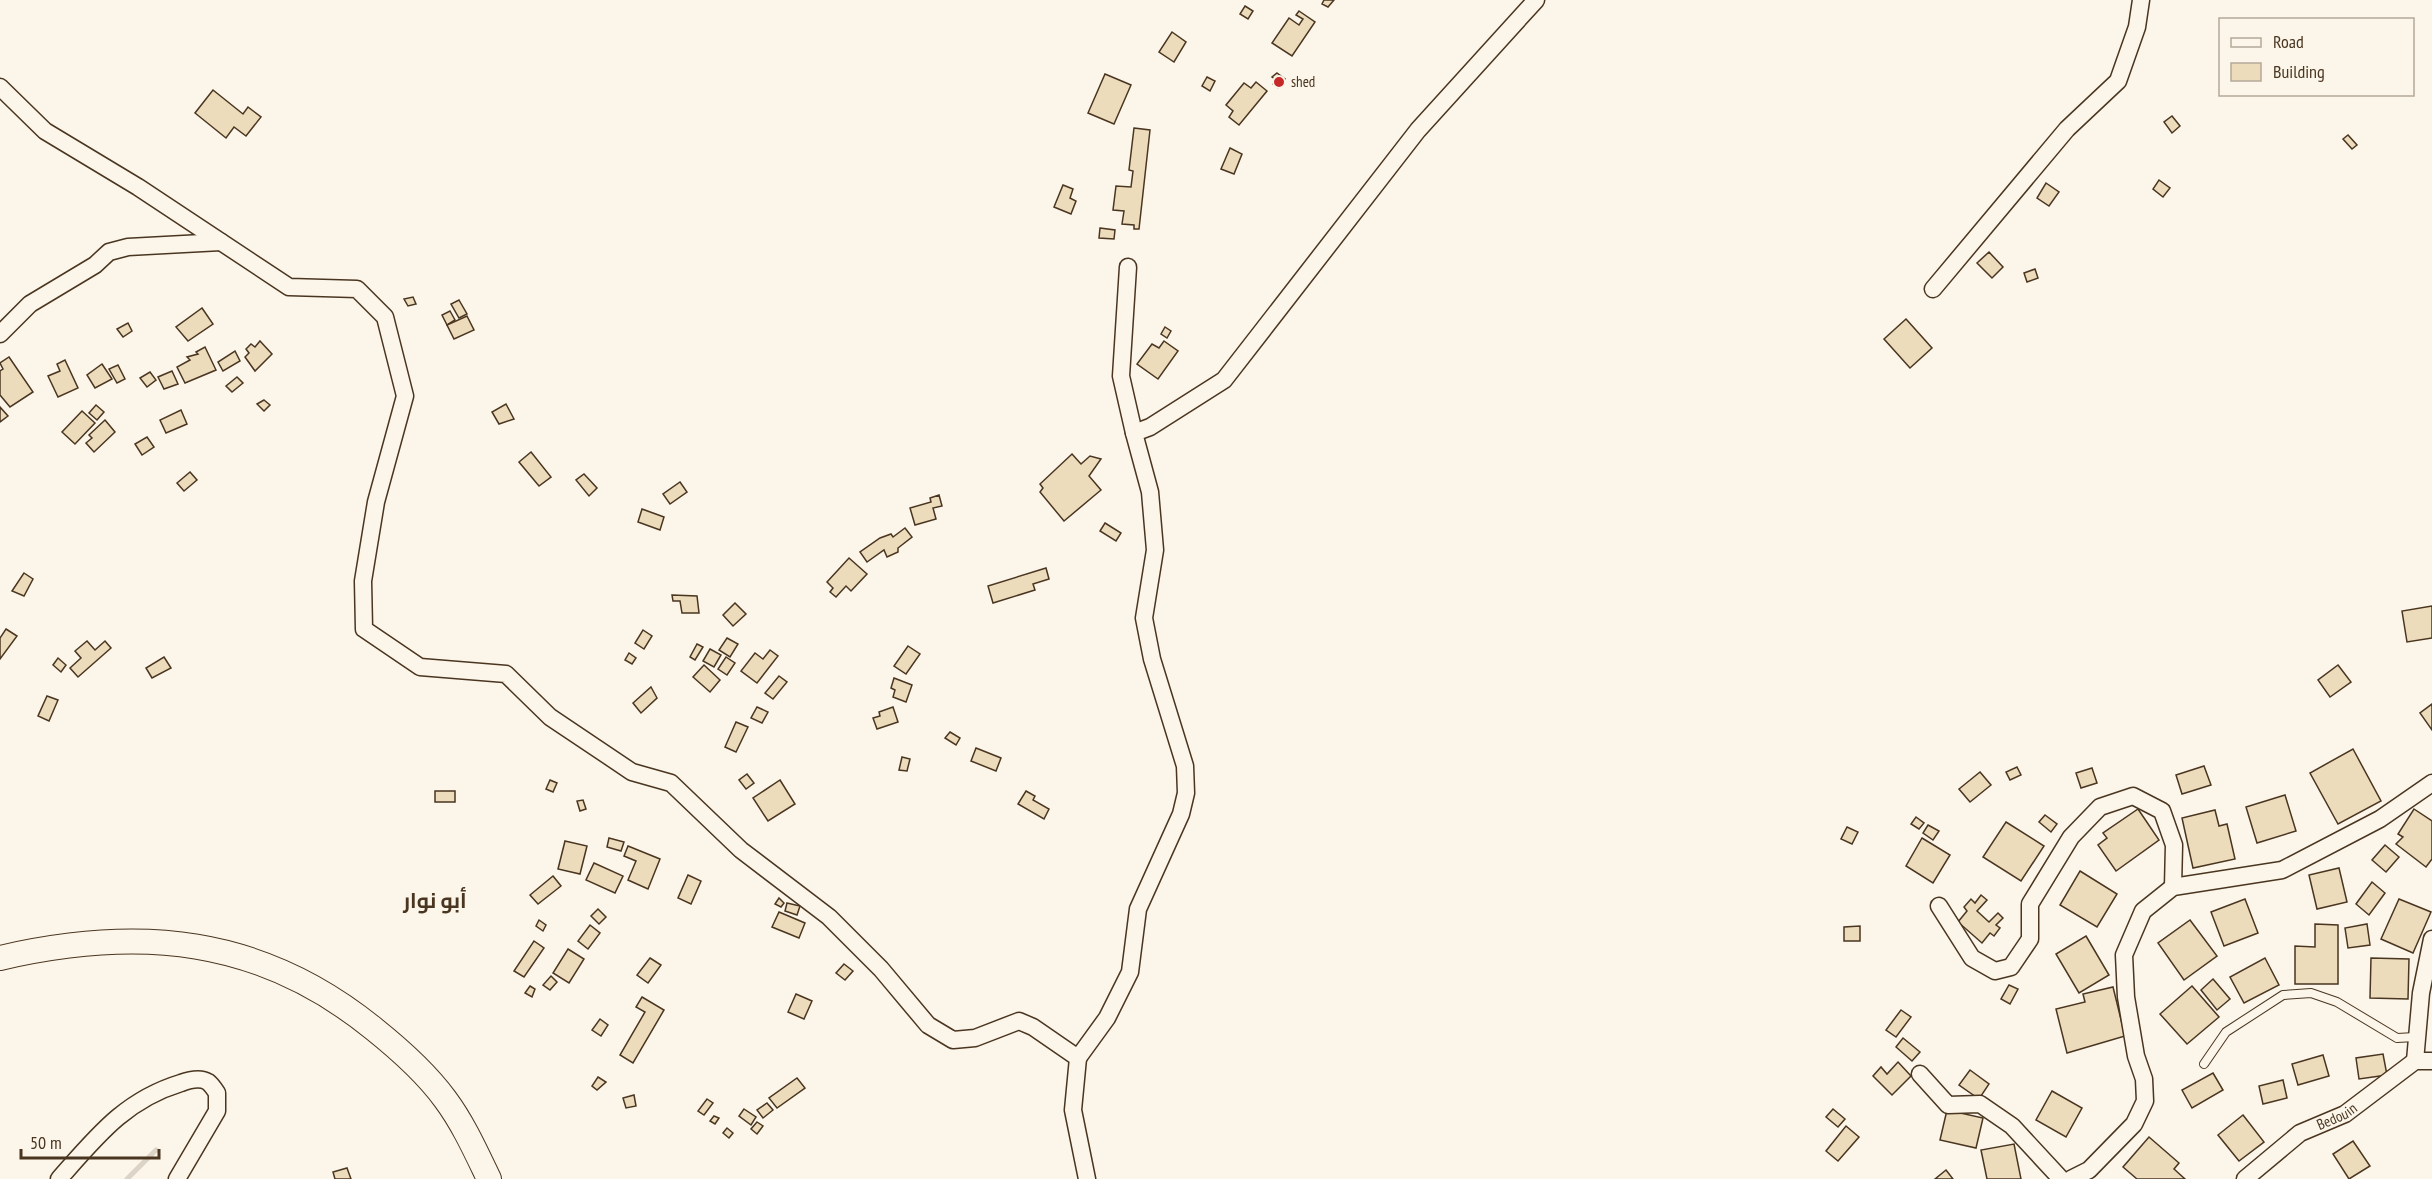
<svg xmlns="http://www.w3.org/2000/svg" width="2432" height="1179" font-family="'PT Sans Narrow',Cairo,sans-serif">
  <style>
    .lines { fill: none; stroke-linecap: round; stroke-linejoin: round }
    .stream { stroke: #dcd4c6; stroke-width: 5 }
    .building { fill: #ecdcbc; stroke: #4a3520; stroke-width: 1.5 }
    .service-casing { stroke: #4a3520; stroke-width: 10 }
    .minor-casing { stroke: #4a3520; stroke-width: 19 }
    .secondary-casing { stroke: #4a3520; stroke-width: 26 }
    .service { stroke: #fbf6e9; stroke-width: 8 }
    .minor { stroke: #fbf6e9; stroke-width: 16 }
    .secondary { stroke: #fbf6e9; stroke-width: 24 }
    .poi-dot { fill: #c62828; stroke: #fbf6e9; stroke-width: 2 }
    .labels { text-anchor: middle; stroke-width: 4.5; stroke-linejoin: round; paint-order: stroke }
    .poi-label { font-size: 15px; fill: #4a3520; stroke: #fbf6e9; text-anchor: start }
    .street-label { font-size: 15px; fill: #4a3520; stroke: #fbf6e9 }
    .district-label { font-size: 21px; font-weight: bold; fill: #4a3520; stroke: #fbf6e9 }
  </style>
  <rect width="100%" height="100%" fill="#fbf6e9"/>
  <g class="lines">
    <path class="stream" d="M127,1179L156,1150"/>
  </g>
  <g class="building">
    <path d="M1324,0H1334L1328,7L1322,4Z"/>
    <path d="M1245,6L1253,11L1248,19L1240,14Z"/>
    <path d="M1299,11L1315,22L1292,56L1272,43L1289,18L1299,25L1303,19L1296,15Z"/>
    <path d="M1172,32L1186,42L1174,62L1159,52Z"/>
    <path d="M1277,73L1285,79L1278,88L1273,84L1276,80L1272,77Z"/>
    <path d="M1105,74L1131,85L1114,124L1088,113Z"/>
    <path d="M1207,77L1215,81L1210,91L1202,86Z"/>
    <path d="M1256,82L1267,91L1239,125L1229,117L1233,111L1226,105L1244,83L1251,88Z"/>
    <path d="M213,90L243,114L248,107L261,117L246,136L234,127L226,138L195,113Z"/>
    <path d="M2172,116L2180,126L2172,133L2164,122Z"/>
    <path d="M1134,128L1150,130L1139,229H1134V225L1122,224L1124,211L1113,210L1116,186L1131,187L1133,171L1129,170Z"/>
    <path d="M2348,135L2357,145L2352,149L2343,139Z"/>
    <path d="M1230,148L1242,154L1234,174L1221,169Z"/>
    <path d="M2159,180L2170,188L2163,197L2153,189Z"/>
    <path d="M2046,183L2059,192L2049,206L2037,198Z"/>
    <path d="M1063,185L1073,189L1070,198L1076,201L1071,214L1054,207Z"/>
    <path d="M1100,228L1115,230L1114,239L1099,238Z"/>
    <path d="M1989,252L2003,267L1992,278L1977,263Z"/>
    <path d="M2035,269L2038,278L2027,282L2024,273Z"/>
    <path d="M413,297L416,304L408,306L404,299Z"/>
    <path d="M459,300L467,314L459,318L451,304Z"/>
    <path d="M202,308L213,324L188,341L176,327Z"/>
    <path d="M450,311L455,320L447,325L442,315Z"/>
    <path d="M467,316L474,330L454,339L447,325Z"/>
    <path d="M1906,319L1932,348L1910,368L1884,339Z"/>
    <path d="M128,323L132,331L123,337L117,329Z"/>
    <path d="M1165,327L1171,331L1167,338L1161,334Z"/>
    <path d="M260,341L272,354L255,371L245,357L249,353L246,349L251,344L255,347Z"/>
    <path d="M1164,341L1178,351L1158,379L1137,364L1152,344L1159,348Z"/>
    <path d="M205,347L216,370L185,383L177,367L190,360L187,357L198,354L196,352Z"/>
    <path d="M235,351L240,361L223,371L218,362Z"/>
    <path d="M9,357L33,392L10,407L0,395V371L3,369L0,363Z"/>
    <path d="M65,360L78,388L58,397L48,376L60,371L57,364Z"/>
    <path d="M102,364L112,379L95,388L87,375Z"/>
    <path d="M118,365L125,379L117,383L109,369Z"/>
    <path d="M172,371L178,384L164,389L158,377Z"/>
    <path d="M150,372L156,380L147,387L140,378Z"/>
    <path d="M237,377L243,383L232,392L226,386Z"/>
    <path d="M264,400L270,405L264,411L257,404Z"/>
    <path d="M506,404L514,419L499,424L492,412Z"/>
    <path d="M96,405L104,412L97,420L89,413Z"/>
    <path d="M0,407L8,416L0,422Z"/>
    <path d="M181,410L187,424L166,433L160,420Z"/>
    <path d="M82,411L95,423L75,444L62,432Z"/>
    <path d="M105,420L115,432L94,452L86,443L92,438L89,435Z"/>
    <path d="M147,437L154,447L142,455L135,444Z"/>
    <path d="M531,452L551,477L539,486L519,462Z"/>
    <path d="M1072,454L1081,464L1090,456L1101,459L1089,476L1101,490L1064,521L1040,492L1043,488L1040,484Z"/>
    <path d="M190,472L197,480L184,491L177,483Z"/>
    <path d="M584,474L597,488L589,496L576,480Z"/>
    <path d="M680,482L687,492L670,504L663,494Z"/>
    <path d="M939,495L942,506L933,508L936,519L915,525L910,508L931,502L930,498Z"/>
    <path d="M642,509L664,517L660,530L638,522Z"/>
    <path d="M1105,523L1121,533L1116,541L1100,531Z"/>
    <path d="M905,528L912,537L898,548V552L887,557L884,550L867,562L860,552L880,538L891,534L893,537Z"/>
    <path d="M849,558L867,574L851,591L846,586L836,597L830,592L833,588L827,582Z"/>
    <path d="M1046,568L1049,579L1033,584L1035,590L993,603L988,586Z"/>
    <path d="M24,573L33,579L24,596L12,591Z"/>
    <path d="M672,595L697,596L699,613H682L680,601H673Z"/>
    <path d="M735,603L746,614L733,626L723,615Z"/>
    <path d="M2432,606V638L2407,642L2402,611Z"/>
    <path d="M6,629L17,636L0,659V638Z"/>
    <path d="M643,630L652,636L644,649L635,643Z"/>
    <path d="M727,638L738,644L730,657L719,650Z"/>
    <path d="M87,641L95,650L105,641L111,648L78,677L70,668L81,658L75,651Z"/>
    <path d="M697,644L703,647L695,660L690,657Z"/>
    <path d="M908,646L920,654L906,674L894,666Z"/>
    <path d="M710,649L721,655L714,667L703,661Z"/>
    <path d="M770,650L778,656L757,683L741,671L755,653L763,659Z"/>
    <path d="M629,653L636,658L632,664L625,660Z"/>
    <path d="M164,657L171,668L152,678L146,668Z"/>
    <path d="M726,657L735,663L727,675L718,669Z"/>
    <path d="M58,658L66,665L61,672L53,665Z"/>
    <path d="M704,665L720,680L710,692L693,677Z"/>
    <path d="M2338,665L2351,682L2330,697L2318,680Z"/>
    <path d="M779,676L787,682L773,699L765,693Z"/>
    <path d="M894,678L912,685L906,702L893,697L895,690L891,688Z"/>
    <path d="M651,687L657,698L641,713L633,703Z"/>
    <path d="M47,696L58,700L49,721L38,716Z"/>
    <path d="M2432,704V730L2420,713Z"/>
    <path d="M757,707L768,712L762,723L751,718Z"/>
    <path d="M893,707L898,722L877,729L873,718L880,716L879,712Z"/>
    <path d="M736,722L748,727L736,752L725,747Z"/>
    <path d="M950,732L960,738L956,745L945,738Z"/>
    <path d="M976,748L1001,758L996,771L971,761Z"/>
    <path d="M2353,749L2381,801L2338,824L2310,773Z"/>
    <path d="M902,757L910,759L907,771L899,770Z"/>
    <path d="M2204,766L2211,785L2182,794L2176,775Z"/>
    <path d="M2017,767L2021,775L2010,780L2006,772Z"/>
    <path d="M2092,768L2097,783L2081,788L2076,773Z"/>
    <path d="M1980,772L1991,785L1970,802L1959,789Z"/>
    <path d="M747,774L754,783L746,789L739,780Z"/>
    <path d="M550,780L557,783L553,792L546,789Z"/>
    <path d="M780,780L795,804L768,821L753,798Z"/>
    <rect x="435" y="791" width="20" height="11"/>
    <path d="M1026,791L1035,796L1033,800L1049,809L1044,819L1018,804Z"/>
    <path d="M2285,795L2296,831L2257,843L2246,807Z"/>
    <path d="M583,800L586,809L580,811L577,801Z"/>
    <path d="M2138,809L2159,840L2116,871L2098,845L2107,838L2103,833Z"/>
    <path d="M2414,809L2432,821V859L2426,867L2396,844L2403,837L2398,834Z"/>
    <path d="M2215,810L2219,826L2227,824L2235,859L2193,868L2182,818Z"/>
    <path d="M2045,815L2057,824L2051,832L2039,822Z"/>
    <path d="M1916,817L1924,823L1919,829L1911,824Z"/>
    <path d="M2006,822L2044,846L2021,881L1983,857Z"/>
    <path d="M1928,825L1939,831L1933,840L1923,833Z"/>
    <path d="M1847,827L1858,832L1852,844L1841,839Z"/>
    <path d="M609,838L624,842L621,851L607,847Z"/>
    <path d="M1922,838L1950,855L1933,883L1906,866Z"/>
    <path d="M565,841L587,846L580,874L558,869Z"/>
    <path d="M2385,845L2399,857L2386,872L2372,860Z"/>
    <path d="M628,846L660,859L648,889L628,880L636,861L624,856Z"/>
    <path d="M594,863L623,876L615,893L586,880Z"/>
    <path d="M2339,868L2347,902L2317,909L2309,875Z"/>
    <path d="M2080,871L2117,894L2097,927L2060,905Z"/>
    <path d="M688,875L701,881L691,904L678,898Z"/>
    <path d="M553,876L561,886L538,904L530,895Z"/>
    <path d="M2372,882L2385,893L2369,915L2356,904Z"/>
    <path d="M1981,895L1987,900L1977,911L1989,922L1998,913L2003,918L1996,925L2000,928L1994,936L1990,933L1982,943L1958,922L1967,911L1964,907L1971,899L1975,903Z"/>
    <path d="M779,898L784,903L781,907L775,904Z"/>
    <path d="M2245,899L2258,933L2224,946L2211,912Z"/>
    <path d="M2399,899L2431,912L2413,953L2381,939Z"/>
    <path d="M787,903L800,906L797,915L785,911Z"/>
    <path d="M598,909L606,917L599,924L591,916Z"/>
    <path d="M779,912L805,923L799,938L772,927Z"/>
    <path d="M539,920L546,925L543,931L536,926Z"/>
    <path d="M2190,920L2217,956L2184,980L2158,943Z"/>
    <path d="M2315,924L2338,925V984H2295V946L2315,947Z"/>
    <path d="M2367,924L2370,945L2348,948L2345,928Z"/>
    <path d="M590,925L600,933L588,949L578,941Z"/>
    <path d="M1860,926V941H1844V927Z"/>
    <path d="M2086,936L2109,975L2079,993L2056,954Z"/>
    <path d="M534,941L544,948L524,977L514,971Z"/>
    <path d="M568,949L584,959L569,983L553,973Z"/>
    <path d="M650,958L661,965L648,983L637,975Z"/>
    <path d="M2265,958L2279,985L2244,1003L2230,977Z"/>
    <path d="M2371,958L2409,959L2408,999L2370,998Z"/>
    <path d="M844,964L853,971L845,980L836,973Z"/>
    <path d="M551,976L557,982L550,990L543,985Z"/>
    <path d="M2213,979L2230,999L2217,1010L2201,990Z"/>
    <path d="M2009,985L2018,989L2010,1004L2001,999Z"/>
    <path d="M530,986L535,989L532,997L525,993Z"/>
    <path d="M2192,986L2219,1017L2187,1044L2160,1014Z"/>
    <path d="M2113,987L2125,1036L2067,1053L2056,1009L2085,1002L2083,994Z"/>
    <path d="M796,994L812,1001L804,1019L788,1012Z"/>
    <path d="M642,997L664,1010L633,1063L620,1055L645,1012L636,1007Z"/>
    <path d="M1901,1010L1911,1017L1896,1037L1886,1030Z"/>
    <path d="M600,1019L608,1025L601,1036L592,1030Z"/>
    <path d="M1903,1038L1920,1052L1912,1061L1896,1047Z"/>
    <path d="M2383,1054L2387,1075L2359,1079L2356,1058Z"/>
    <path d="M2323,1055L2329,1076L2298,1085L2292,1064Z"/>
    <path d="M1898,1062L1911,1076L1892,1095L1873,1076L1881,1067L1887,1074Z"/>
    <path d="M1970,1070L1989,1084L1979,1099L1959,1085Z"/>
    <path d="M2213,1073L2223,1090L2192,1108L2182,1090Z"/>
    <path d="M598,1077L606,1082L597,1090L592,1086Z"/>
    <path d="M797,1078L805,1088L777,1108L769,1098Z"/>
    <path d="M2283,1080L2287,1098L2263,1104L2259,1086Z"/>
    <path d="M2052,1091L2082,1108L2066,1137L2036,1120Z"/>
    <path d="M634,1095L636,1106L626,1108L623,1098Z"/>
    <path d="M707,1099L713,1103L704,1115L698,1111Z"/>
    <path d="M767,1103L773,1110L763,1118L757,1110Z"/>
    <path d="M744,1109L756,1117L751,1125L739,1116Z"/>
    <path d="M1833,1109L1845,1119L1838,1127L1826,1117Z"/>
    <path d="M1947,1110L1983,1118L1976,1148L1940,1140Z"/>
    <path d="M2243,1115L2264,1142L2239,1161L2218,1135Z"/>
    <path d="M714,1116L719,1118L715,1124L710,1121Z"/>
    <path d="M757,1122L763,1126L757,1134L751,1129Z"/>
    <path d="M1846,1126L1859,1137L1838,1161L1826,1151Z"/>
    <path d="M727,1128L733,1133L729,1138L723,1133Z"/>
    <path d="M2149,1137L2179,1163L2174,1169L2185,1179H2137L2123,1167Z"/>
    <path d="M2353,1141L2370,1166L2349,1179L2333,1154Z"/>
    <path d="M2014,1144L2021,1179H1987L1981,1150Z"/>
    <path d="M347,1168L351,1179H335L333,1172Z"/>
    <path d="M1946,1170L1953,1179H1935Z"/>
  </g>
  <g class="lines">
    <g class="service-casing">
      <path id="service" d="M2204,1064L2226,1032L2283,995L2311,993L2337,1002L2397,1038L2415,1037"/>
    </g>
    <g class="minor-casing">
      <g id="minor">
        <path d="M0,87L45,131L138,187L289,287L357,289L385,317L405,396L376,502L363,581L364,629L420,667L506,674L550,717L632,772L671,783L741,850L829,917L881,969L928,1025L953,1040L975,1038L1019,1021L1033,1027L1078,1058L1073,1110L1087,1179"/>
        <path d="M1128,267L1121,376L1134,433"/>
        <path d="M1933,289L2067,129L2118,81L2137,27L2141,0"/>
        <path d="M0,334L30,304L95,265L109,252L128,247L221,242"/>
        <path d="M1939,906L1972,958L1995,971L2011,967L2030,939V904L2071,837L2100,807L2133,796L2162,811L2174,845L2173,887"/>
        <path d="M1078,1058L1107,1018L1130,972L1138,909L1181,814L1186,793L1185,766L1152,659L1144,618L1155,550L1150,492L1134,433L1150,427L1224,380L1418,130L1536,0"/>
        <path d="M2415,1061L2421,993L2432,939"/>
        <path d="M1920,1074L1948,1105L1980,1104L2012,1126L2061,1179"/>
        <path d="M59,1179C97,1136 125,1100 181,1083C189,1080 200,1077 208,1082C211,1084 215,1090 217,1093V1111L177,1179"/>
        <path d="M2071,1179L2089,1170L2134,1124L2145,1101L2144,1079L2136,1056L2126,997L2124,955L2143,911L2173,887L2282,870L2380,819L2432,783"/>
        <path id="s1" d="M2245,1179L2300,1133L2345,1114L2415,1061H2432"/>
      </g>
    </g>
    <g class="secondary-casing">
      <path id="secondary" d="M0,958C139,926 260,936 374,1029C399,1049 426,1073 445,1099C463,1123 476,1152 489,1179"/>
    </g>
    <use href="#service" class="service"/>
    <use href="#minor" class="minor"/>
    <use href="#secondary" class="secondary"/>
  </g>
  <circle class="poi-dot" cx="1279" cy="82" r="6"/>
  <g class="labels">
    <g class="poi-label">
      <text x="1291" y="87">shed</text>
    </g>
    <g class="street-label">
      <text dy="5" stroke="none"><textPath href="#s1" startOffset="112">Bedouin</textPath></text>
    </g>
    <g class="district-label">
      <text x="435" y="908">أبو نوار</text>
    </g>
  </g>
  <rect x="2219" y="18" width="195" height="78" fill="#fbf6e9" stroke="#b4a999" stroke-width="1.5"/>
  <rect x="2231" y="38" width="30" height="9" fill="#fbf6e9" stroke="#b4a999" stroke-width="1.5"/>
  <text x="2273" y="48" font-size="18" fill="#4a3520">Road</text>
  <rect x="2231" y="63" width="30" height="18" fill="#ecdcbc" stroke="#b4a999" stroke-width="1.5"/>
  <text x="2273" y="78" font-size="18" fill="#4a3520">Building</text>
  <path d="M21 1149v9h138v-9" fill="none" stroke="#4a3520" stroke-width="3"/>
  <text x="30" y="1149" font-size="18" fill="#4a3520" stroke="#fbf6e9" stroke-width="4.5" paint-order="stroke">50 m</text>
</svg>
